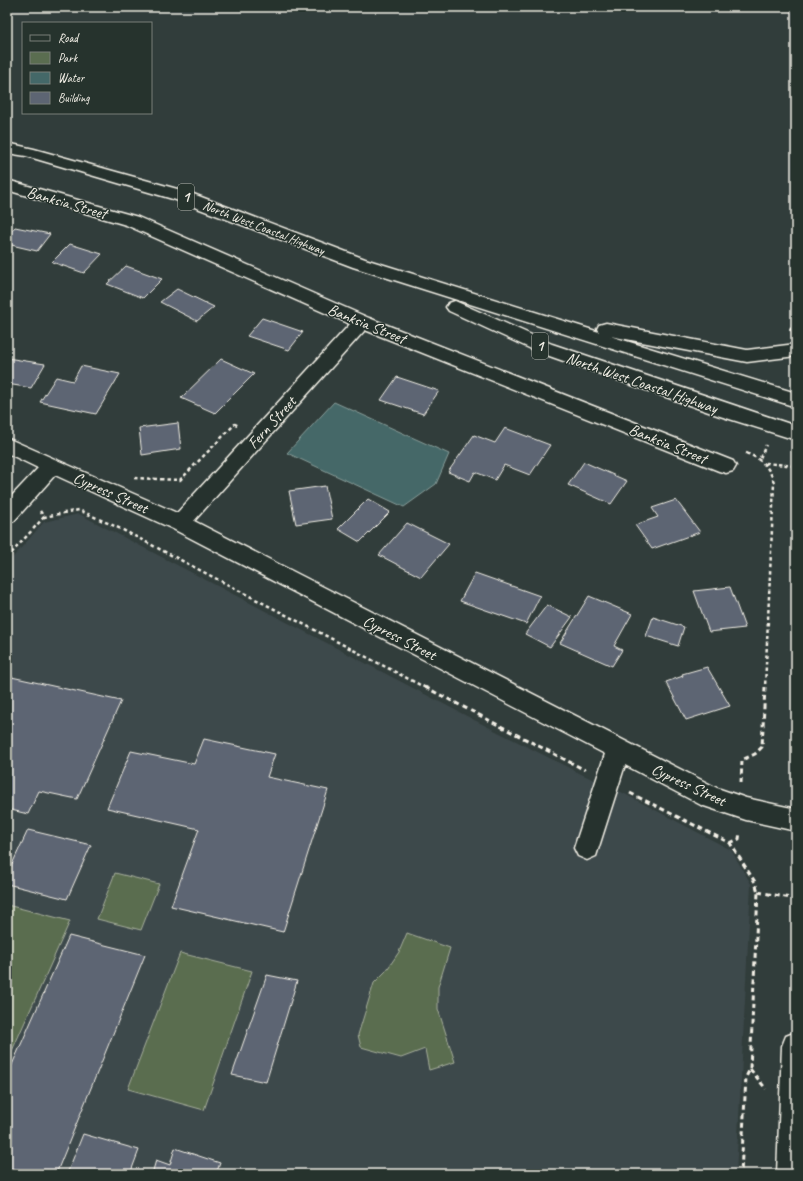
<svg xmlns="http://www.w3.org/2000/svg" width="803" height="1181" font-family="Caveat,sans-serif">
  <style>
    .built { fill: #3e494c }
    .green { fill: #5a6d50; stroke: #a7af9c }
    .water { fill: #446868; stroke: #8a9f9b }
    .building { fill: #5d6573; stroke: #f4f1e8 }
    .lines { fill: none; stroke-linecap: round; stroke-linejoin: round }
    .minor-casing { stroke: #f4f1e8; stroke-width: 3 }
    .highway-casing { stroke: #f4f1e8; stroke-width: 3 }
    .path-far1 { stroke: #f4f1e8; stroke-width: 2.5; stroke-dasharray: 3.5 3; stroke-linecap: butt }
    .path { stroke: #f4f1e8; stroke-width: 3; stroke-dasharray: 5 3.5; stroke-linecap: butt }
    .minor { fill: #26332d; fill-rule: evenodd }
    .highway { fill: #26332d; fill-rule: evenodd }
    .labels { text-anchor: middle; stroke-width: 3; stroke-linejoin: round; paint-order: stroke }
    .far-street-label { font-size: 13px; fill: #f4f1e8; stroke: #26332d }
    .shield { fill: #26332d; stroke: #b6b8b0; stroke-width: 1 }
    .shield-label { font-size: 15px; font-weight: bold; fill: #f4f1e8 }
    .street-label { font-size: 16px; fill: #f4f1e8; stroke: #26332d }
  </style>
  <rect width="100%" height="100%" fill="#313d3b"/>
  <filter id="ink" filterUnits="userSpaceOnUse"><feTurbulence type="fractalNoise" baseFrequency=".025" numOctaves="2"/><feDisplacementMap in="SourceGraphic" scale="8" xChannelSelector="R" yChannelSelector="G"/><feConvolveMatrix kernelMatrix="1 2 1 2 8 2 1 2 1" color-interpolation-filters="sRGB"/></filter>
  <g filter="url(#ink)">
    <path class="built" d="M79,514L480,723L581,774L621,792L731,850L751,884L736,1174H7V564L44,522Z"/>
    <g class="green">
      <path d="M115,873L159,884L141,930L97,919Z"/>
      <path d="M7,905L70,921L11,1053L7,1052Z"/>
      <path d="M407,933L450,948L438,987V1009L455,1062L429,1070L425,1049L401,1058L361,1047L358,1035L374,983L386,971L399,952Z"/>
      <path d="M180,953L252,971L204,1110L128,1089Z"/>
    </g>
    <path class="water" d="M334,402L449,454L436,484L404,507L287,453Z"/>
    <g class="building">
      <path d="M15,227L50,234L37,251L7,244V236Z"/>
      <path d="M70,244L102,254L84,273L52,262Z"/>
      <path d="M126,266L162,279L143,298L107,284Z"/>
      <path d="M177,289L214,307L197,321L160,302Z"/>
      <path d="M262,318L303,332L289,350L247,336Z"/>
      <path d="M7,358L45,364L31,388L7,384Z"/>
      <path d="M221,359L254,374L215,413L181,398Z"/>
      <path d="M81,366L120,374L96,414L40,402L56,377L73,381Z"/>
      <path d="M397,377L439,391L423,414L381,400Z"/>
      <path d="M178,423L181,449L142,455L139,428Z"/>
      <path d="M505,428L550,445L530,475L504,465L495,480L475,472L470,481L448,472L474,435L495,443Z"/>
      <path d="M584,462L627,481L611,504L568,485Z"/>
      <path d="M325,486L332,519L296,524L289,491Z"/>
      <path d="M368,499L390,512L360,542L338,529Z"/>
      <path d="M676,500L700,532L652,549L635,525L658,517L652,508Z"/>
      <path d="M407,523L449,544L421,577L379,555Z"/>
      <path d="M475,573L540,596L526,624L460,601Z"/>
      <path d="M730,587L745,628L709,632L694,591Z"/>
      <path d="M589,596L632,614L614,646L622,650L612,666L560,643Z"/>
      <path d="M547,605L572,617L550,647L525,634Z"/>
      <path d="M653,617L684,627L678,646L646,636Z"/>
      <path d="M707,667L730,706L686,720L666,682L683,676L682,674Z"/>
      <path d="M7,676L121,701L77,799L39,791L28,814L7,809Z"/>
      <path d="M204,739L275,754L267,777L328,790L283,932L171,906L199,829L107,808L131,751L194,764Z"/>
      <path d="M28,830L91,845L67,899L7,884V875Z"/>
      <path d="M69,936L145,955L56,1174H29L7,1168V1076Z"/>
      <path d="M267,975L297,981L266,1082L232,1075Z"/>
      <path d="M83,1134L139,1150L130,1174H67Z"/>
      <path d="M175,1148L220,1163L216,1174H152L156,1160L170,1165Z"/>
    </g>
    <g class="lines">
      <g class="minor-casing">
        <g id="minor">
          <path d="M7,180L138,217L369,318L733,461L736,466L733,471L726,473L719,471L365,330L194,521L717,788L746,798L796,809V831L746,820L701,805L625,765L596,856L587,860L578,856L574,848L605,754L173,529L55,475L14,521L7,523V501L38,468L7,453V438L177,513L350,324L126,225L7,190Z"/>
          <path d="M796,1032V1174H777L782,1046L786,1036Z"/>
        </g>
      </g>
      <g class="highway-casing">
        <g id="highway">
          <path d="M7,143L34,149L188,192L365,259L599,332L597,329L599,325L606,323L747,350L796,344V356L747,362L610,336L796,393V407L353,267L176,200L26,156L7,153Z"/>
          <path d="M455,301L552,344L796,426V440L720,416L538,352L449,311L446,307L449,303Z"/>
        </g>
      </g>
      <g class="path-far1">
        <path d="M790,331L796,317"/>
        <path d="M746,453C761,459 770,467 774,483L765,688"/>
        <path d="M760,458L766,445"/>
        <path d="M765,463L796,466"/>
        <path d="M134,478L180,480L235,424L239,426"/>
        <path d="M40,511L44,517L79,510L121,529L426,688"/>
        <path d="M7,558L44,517"/>
      </g>
      <g class="path">
        <path d="M425,687L585,770"/>
        <path d="M741,783L742,760L755,754L762,747L765,687"/>
        <path d="M630,793L730,843L755,882L758,892L750,1069L746,1077L741,1174"/>
        <path d="M730,843L739,839L740,832"/>
        <path d="M758,892L796,899"/>
        <path d="M750,1069L766,1089"/>
      </g>
      <use href="#minor" class="minor"/>
      <use href="#highway" class="highway"/>
    </g>
  </g>
  <g class="labels">
    <g class="far-street-label">
      <text transform="translate(264 227) rotate(21)" y="5">North West Coastal Highway</text>
    </g>
    <g class="shield">
      <rect x="178" y="184" width="16" height="26" rx="3"/>
      <rect x="532" y="333" width="16" height="26" rx="3"/>
    </g>
    <g class="shield-label">
      <text x="186" y="202">1</text>
      <text x="540" y="351">1</text>
    </g>
    <g class="street-label">
      <text transform="translate(67 202) rotate(16)" y="6">Banksia Street</text>
      <text transform="translate(367 323) rotate(22)" y="6">Banksia Street</text>
      <text transform="translate(642 382) rotate(19)" y="6">North West Coastal Highway</text>
      <text transform="translate(271 422) rotate(-48)" y="6">Fern Street</text>
      <text transform="translate(668 443) rotate(22)" y="6">Banksia Street</text>
      <text transform="translate(111 492) rotate(24)" y="6">Cypress Street</text>
      <text transform="translate(400 637) rotate(27)" y="6">Cypress Street</text>
      <text transform="translate(689 784) rotate(25)" y="6">Cypress Street</text>
    </g>
  </g>
  <rect width="803" height="1181" fill="none" stroke="#26332d" stroke-width="24"/>
  <rect x="12" y="12" width="779" height="1157" fill="none" stroke="#f4f1e8" stroke-width="1.5" filter="url(#ink)"/>
  <rect x="22" y="22" width="130" height="92" fill="#26332d" stroke="#787f78"/>
  <rect x="30" y="35" width="20" height="6" fill="#26332d" stroke="#787f78"/>
  <text x="58" y="42" font-size="12" fill="#f4f1e8">Road</text>
  <rect x="30" y="52" width="20" height="12" fill="#5a6d50" stroke="#787f78"/>
  <text x="58" y="62" font-size="12" fill="#f4f1e8">Park</text>
  <rect x="30" y="72" width="20" height="12" fill="#446868" stroke="#787f78"/>
  <text x="58" y="82" font-size="12" fill="#f4f1e8">Water</text>
  <rect x="30" y="92" width="20" height="12" fill="#5d6573" stroke="#787f78"/>
  <text x="58" y="102" font-size="12" fill="#f4f1e8">Building</text>
</svg>
